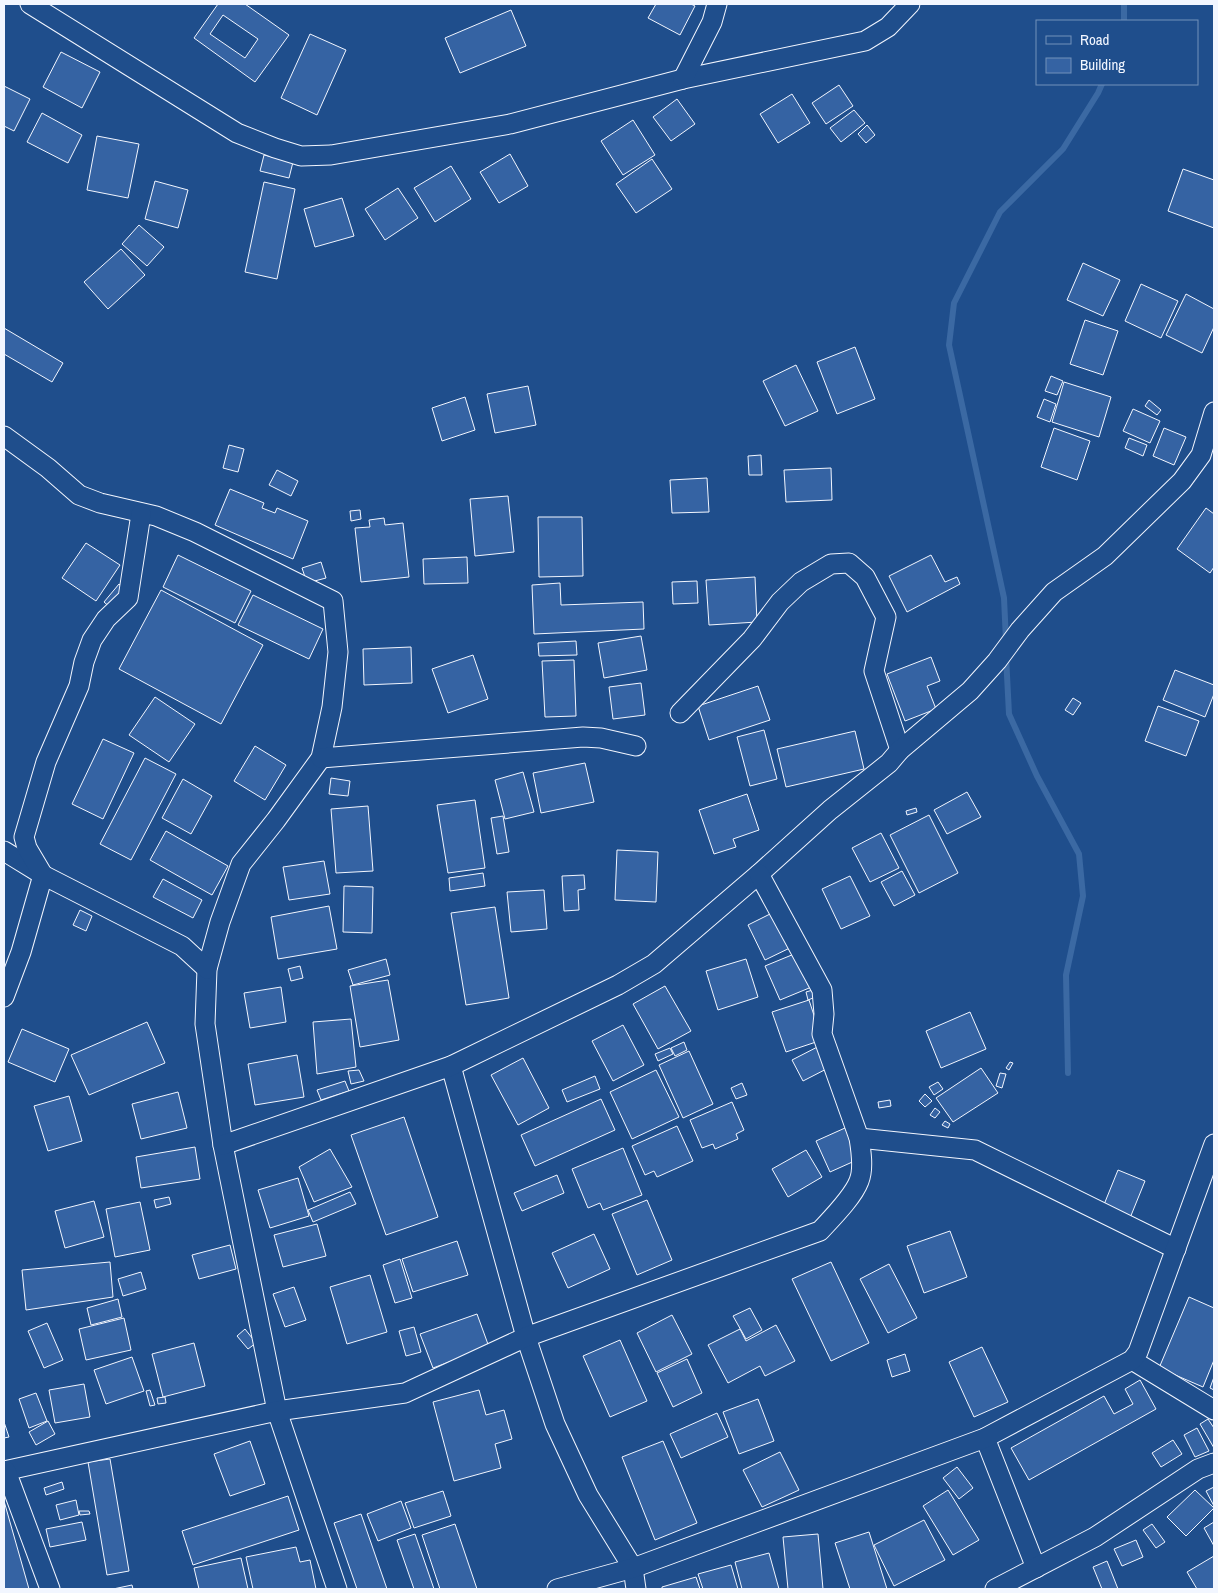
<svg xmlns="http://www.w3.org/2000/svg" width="1218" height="1593" font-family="'Archivo Narrow',sans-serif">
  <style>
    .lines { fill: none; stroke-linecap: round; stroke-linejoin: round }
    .stream { stroke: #3b69a3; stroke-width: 6 }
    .building { fill: #3563a3; stroke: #f2f6ff; fill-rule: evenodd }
    .street-casing { stroke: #f2f6ff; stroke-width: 21 }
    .street { stroke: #1f4e8c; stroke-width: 19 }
  </style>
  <rect width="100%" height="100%" fill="#1f4e8c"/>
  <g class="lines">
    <g class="stream">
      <path d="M1124,4V21"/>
      <path d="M1006,641L1004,598L949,345L954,303L1000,212L1063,149L1098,93L1102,84"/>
      <path d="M1006,656L1009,714L1037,776L1079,854L1083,896L1066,975L1068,1073"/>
    </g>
  </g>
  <g class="building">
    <path d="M218,4H245L289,35L255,82L194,38ZM223,15L258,39L245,58L210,34Z"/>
    <path d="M656,4H691L695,6L680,35L648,18Z"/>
    <path d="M511,10L526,46L460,73L445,38Z"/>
    <path d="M310,34L346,50L317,115L281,98Z"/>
    <path d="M61,52L100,72L82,108L43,87Z"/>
    <path d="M839,85L853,106L826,124L812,103Z"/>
    <path d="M4,86L30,99L14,131L4,126Z"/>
    <path d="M792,94L810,123L778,143L760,114Z"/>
    <path d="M677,99L695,124L671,141L653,117Z"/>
    <path d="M854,110L865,123L841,142L830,128Z"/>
    <path d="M42,113L82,135L68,163L27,142Z"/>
    <path d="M633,120L655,155L623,175L601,141Z"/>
    <path d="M867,125L875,135L866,143L858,134Z"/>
    <path d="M97,136L139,144L128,198L87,190Z"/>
    <path d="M510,154L528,186L499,203L480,172Z"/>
    <path d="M264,155L293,162L289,178L260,171Z"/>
    <path d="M652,159L672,189L636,213L616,184Z"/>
    <path d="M451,166L471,199L435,222L414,188Z"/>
    <path d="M1183,169L1214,180V228L1168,211Z"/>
    <path d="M155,181L188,190L178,228L145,219Z"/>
    <path d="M264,182L295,189L277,279L245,272Z"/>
    <path d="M398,188L418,218L385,240L365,209Z"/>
    <path d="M342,198L354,236L315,247L304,209Z"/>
    <path d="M139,225L164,247L147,266L122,244Z"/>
    <path d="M121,249L145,275L108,309L84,282Z"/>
    <path d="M1083,263L1120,280L1103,316L1067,300Z"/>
    <path d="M1141,284L1178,301L1161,338L1125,321Z"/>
    <path d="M1186,294L1214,309V327L1202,353L1166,335Z"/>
    <path d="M1085,320L1118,331L1103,375L1070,364Z"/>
    <path d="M4,328L63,363L52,382L4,354Z"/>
    <path d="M855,347L875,399L837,414L817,362Z"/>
    <path d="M796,365L818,411L785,426L763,381Z"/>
    <path d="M1051,376L1063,381L1057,395L1045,391Z"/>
    <path d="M1064,382L1111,397L1099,437L1052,422Z"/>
    <path d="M528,386L536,425L495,433L487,394Z"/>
    <path d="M465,397L475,430L442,441L432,408Z"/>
    <path d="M1044,399L1056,404L1050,422L1037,417Z"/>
    <path d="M1149,400L1161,410L1157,415L1145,406Z"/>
    <path d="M1133,409L1160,421L1150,443L1123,431Z"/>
    <path d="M1054,428L1090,441L1077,480L1041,467Z"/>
    <path d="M1164,428L1186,437L1174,465L1153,456Z"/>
    <path d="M1129,438L1147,445L1143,456L1125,448Z"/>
    <path d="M229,445L244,449L238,472L223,468Z"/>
    <path d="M761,455L762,475H749L748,456Z"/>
    <path d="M831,468L832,500L786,502L784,470Z"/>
    <path d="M277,470L298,481L291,496L269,485Z"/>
    <path d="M707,478L709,512L672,513L670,480Z"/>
    <path d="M230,489L264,503L262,508L275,513L277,508L308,521L293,559L215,525Z"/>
    <path d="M508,496L514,552L475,556L470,499Z"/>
    <path d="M1206,508L1214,514V567L1210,573L1177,549Z"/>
    <path d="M360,510L361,519L351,521L350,511Z"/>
    <path d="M538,517H582L583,576L539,577Z"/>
    <path d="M384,518L385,525L403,523L409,577L361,582L355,528L370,527L369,520Z"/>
    <path d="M86,543L120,565L96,601L62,578Z"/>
    <path d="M178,555L251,591L235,623L163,587Z"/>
    <path d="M931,555L945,582L957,577L960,584L907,612L889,576Z"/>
    <path d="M467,557L468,583L424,584L423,559Z"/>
    <path d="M321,562L326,578L307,583L302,568Z"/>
    <path d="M755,577L757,622L709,625L706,580Z"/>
    <path d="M697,581L698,603L673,604L672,582Z"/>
    <path d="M560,583L561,605L643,602L644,629L534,634L532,585Z"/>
    <path d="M119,584L127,591L112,609L104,602Z"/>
    <path d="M161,590L263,645L221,724L119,669Z"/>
    <path d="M253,595L323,629L309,659L238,625Z"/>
    <path d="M641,636L647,670L604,678L598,643Z"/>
    <path d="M576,641L577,655L539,656L538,643Z"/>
    <path d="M411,647L412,683L364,685L363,649Z"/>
    <path d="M473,655L488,699L448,713L432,669Z"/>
    <path d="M931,657L940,681L927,686L936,709L905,721L887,674Z"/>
    <path d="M574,660L576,716L545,717L542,661Z"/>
    <path d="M1175,670L1214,685V694L1205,717L1163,700Z"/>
    <path d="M641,683L645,715L613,719L609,687Z"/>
    <path d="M758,686L770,720L709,740L698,706Z"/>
    <path d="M155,697L195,724L169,762L129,735Z"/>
    <path d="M1073,698L1081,703L1073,715L1065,710Z"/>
    <path d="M1158,706L1199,721L1186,756L1145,741Z"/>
    <path d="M764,730L777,779L750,786L737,737Z"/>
    <path d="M855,731L864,769L786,787L777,749Z"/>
    <path d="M103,739L134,753L103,819L72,804Z"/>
    <path d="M255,746L286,765L265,800L234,781Z"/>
    <path d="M145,758L176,774L131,860L100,844Z"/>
    <path d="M585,763L594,802L541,813L533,773Z"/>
    <path d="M523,772L534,812L505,819L495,780Z"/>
    <path d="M331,778L350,781L348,796L329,794Z"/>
    <path d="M183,779L212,796L191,834L162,818Z"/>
    <path d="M967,792L981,817L947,834L934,810Z"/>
    <path d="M747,794L759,830L733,839L736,847L714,854L699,810Z"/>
    <path d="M475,800L485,868L448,873L437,805Z"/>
    <path d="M368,806L373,871L336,873L331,809Z"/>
    <path d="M916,808L917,812L907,815L906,811Z"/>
    <path d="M929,815L958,873L919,893L890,835Z"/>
    <path d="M503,816L509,852L497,854L491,818Z"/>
    <path d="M166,831L228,866L212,895L150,860Z"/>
    <path d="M881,833L899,868L870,882L852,848Z"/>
    <path d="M617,850L658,852L656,902L615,900Z"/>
    <path d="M324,861L330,894L289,900L283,867Z"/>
    <path d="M902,871L915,895L894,906L881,882Z"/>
    <path d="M483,873L485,886L450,891L449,878Z"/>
    <path d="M584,875L585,889L578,890L579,910L564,911L562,876Z"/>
    <path d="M850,876L870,916L841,929L822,889Z"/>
    <path d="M163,879L202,900L193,918L153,897Z"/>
    <path d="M344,886L373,887L372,933L343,932Z"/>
    <path d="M544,890L547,929L511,932L507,892Z"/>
    <path d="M329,906L337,949L278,959L271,917Z"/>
    <path d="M495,907L509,998L466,1005L451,913Z"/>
    <path d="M780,909L798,944L765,960L748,925Z"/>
    <path d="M80,910L92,916L86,931L73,925Z"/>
    <path d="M799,952L814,986L780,1000L765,966Z"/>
    <path d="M386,959L390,975L353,985L348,970Z"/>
    <path d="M746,959L758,997L718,1010L706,971Z"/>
    <path d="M300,966L303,978L291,981L288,969Z"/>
    <path d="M388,980L399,1040L360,1047L350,986Z"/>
    <path d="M665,986L691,1031L658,1049L633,1004Z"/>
    <path d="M281,987L286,1022L250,1028L244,993Z"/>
    <path d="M816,989L818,996L808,1000L806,992Z"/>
    <path d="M809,1000L822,1040L786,1052L772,1012Z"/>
    <path d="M970,1012L986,1049L941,1068L926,1031Z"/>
    <path d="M351,1019L356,1067L317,1074L313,1022Z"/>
    <path d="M147,1022L165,1063L89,1095L71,1055Z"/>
    <path d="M623,1025L644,1065L613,1081L592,1041Z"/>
    <path d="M22,1029L69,1049L55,1082L8,1062Z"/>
    <path d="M829,1041L840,1062L803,1081L792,1060Z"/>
    <path d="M684,1042L687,1050L675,1056L671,1048Z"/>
    <path d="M670,1048L673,1054L658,1061L655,1054Z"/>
    <path d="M689,1051L713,1104L683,1118L659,1065Z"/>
    <path d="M297,1055L304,1097L255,1105L248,1064Z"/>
    <path d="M523,1058L549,1108L518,1125L491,1075Z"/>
    <path d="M1010,1062L1013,1063L1009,1070L1006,1068Z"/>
    <path d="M981,1068L998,1093L953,1122L936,1098Z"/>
    <path d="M359,1070L364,1081L351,1084L348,1071Z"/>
    <path d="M656,1070L679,1117L632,1139L610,1092Z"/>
    <path d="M1000,1073L1006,1074L1002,1088L996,1086Z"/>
    <path d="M595,1076L600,1089L567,1102L562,1090Z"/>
    <path d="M345,1081L349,1091L321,1100L317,1090Z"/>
    <path d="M938,1082L943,1089L934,1095L929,1087Z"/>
    <path d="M742,1083L747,1095L736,1099L731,1088Z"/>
    <path d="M178,1092L187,1128L141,1139L132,1104Z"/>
    <path d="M925,1094L932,1101L925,1107L919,1101Z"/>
    <path d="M69,1096L82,1141L48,1151L34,1106Z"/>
    <path d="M601,1099L615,1130L535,1166L521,1135Z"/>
    <path d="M890,1100L891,1106L879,1108L878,1102Z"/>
    <path d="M732,1102L744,1130L736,1134L738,1139L715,1149L713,1144L702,1148L690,1120Z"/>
    <path d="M935,1108L940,1112L935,1118L930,1115Z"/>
    <path d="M404,1117L438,1217L386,1235L351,1135Z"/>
    <path d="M945,1121L950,1124L948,1128L942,1125Z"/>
    <path d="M677,1126L693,1161L657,1177L654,1171L645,1175L632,1146Z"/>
    <path d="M845,1128L859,1159L830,1172L816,1141Z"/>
    <path d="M195,1147L200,1179L141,1188L136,1157Z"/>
    <path d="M623,1148L642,1195L603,1210L600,1203L588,1208L572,1169Z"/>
    <path d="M330,1149L352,1187L314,1202L299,1167Z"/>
    <path d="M806,1150L822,1177L788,1197L772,1169Z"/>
    <path d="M1118,1170L1145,1181L1130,1218L1103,1207Z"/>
    <path d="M557,1175L564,1193L522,1211L514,1193Z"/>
    <path d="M298,1178L309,1216L270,1228L258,1190Z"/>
    <path d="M350,1192L356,1204L313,1222L308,1210Z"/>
    <path d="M169,1197L171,1204L156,1208L154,1200Z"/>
    <path d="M647,1200L672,1260L637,1275L612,1214Z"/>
    <path d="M94,1201L104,1237L65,1248L55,1211Z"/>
    <path d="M140,1202L150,1250L115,1257L106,1209Z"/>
    <path d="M317,1224L326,1256L283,1267L274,1235Z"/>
    <path d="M950,1231L967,1277L924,1293L907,1246Z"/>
    <path d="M594,1234L610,1269L568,1288L552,1253Z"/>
    <path d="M457,1241L468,1275L413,1292L402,1259Z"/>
    <path d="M230,1245L236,1269L199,1279L192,1255Z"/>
    <path d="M400,1259L412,1298L395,1303L383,1265Z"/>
    <path d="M110,1262L113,1297L26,1310L22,1270Z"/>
    <path d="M831,1262L869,1343L831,1361L792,1279Z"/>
    <path d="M889,1264L917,1318L888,1333L860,1279Z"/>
    <path d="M141,1272L146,1289L123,1296L118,1279Z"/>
    <path d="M370,1275L387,1332L347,1344L330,1287Z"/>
    <path d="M294,1287L306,1320L285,1327L273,1294Z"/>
    <path d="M1189,1297L1214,1308V1360L1203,1387L1159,1368Z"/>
    <path d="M118,1299L122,1317L91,1325L87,1308Z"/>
    <path d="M750,1308L762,1330L746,1339L733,1316Z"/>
    <path d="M477,1314L489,1347L433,1368L420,1334Z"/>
    <path d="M672,1315L692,1354L656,1372L637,1333Z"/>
    <path d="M124,1318L131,1350L86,1360L79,1329Z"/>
    <path d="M47,1323L63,1360L44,1368L28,1331Z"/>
    <path d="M776,1325L795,1361L765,1376L760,1366L728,1383L708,1345L740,1329L746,1341Z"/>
    <path d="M414,1327L421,1352L406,1356L399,1331Z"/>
    <path d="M245,1329L256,1343L248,1349L237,1336Z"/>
    <path d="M620,1340L647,1401L610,1417L583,1356Z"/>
    <path d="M194,1343L205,1386L163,1397L152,1354Z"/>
    <path d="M982,1347L1008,1402L974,1417L949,1362Z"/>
    <path d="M905,1354L910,1371L892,1377L887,1360Z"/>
    <path d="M132,1357L144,1391L106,1404L94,1370Z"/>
    <path d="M687,1359L702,1393L673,1407L657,1373Z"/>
    <path d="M1214,1377V1390L1210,1388Z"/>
    <path d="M1140,1380L1156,1409L1029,1480L1011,1448L1104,1396L1114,1414L1133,1404L1125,1389Z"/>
    <path d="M84,1384L90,1417L55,1423L49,1390Z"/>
    <path d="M150,1390L155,1405L150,1406L146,1391Z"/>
    <path d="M479,1390L486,1415L504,1410L512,1439L495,1444L501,1468L454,1481L433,1402Z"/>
    <path d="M36,1393L47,1421L29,1428L19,1399Z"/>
    <path d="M165,1397L166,1403L158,1404L157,1398Z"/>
    <path d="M758,1399L774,1441L739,1454L723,1412Z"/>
    <path d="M717,1413L728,1437L681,1458L670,1434Z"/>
    <path d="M1208,1419L1214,1428V1448L1200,1424Z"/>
    <path d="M48,1421L55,1434L36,1445L29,1432Z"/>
    <path d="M4,1422L9,1437L4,1438Z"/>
    <path d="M1197,1428L1209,1451L1195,1457L1184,1435Z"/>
    <path d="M1173,1440L1182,1454L1161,1467L1152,1453Z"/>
    <path d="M250,1441L265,1484L230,1496L214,1454Z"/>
    <path d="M663,1441L697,1523L655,1540L622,1457Z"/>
    <path d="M780,1452L799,1490L762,1507L743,1470Z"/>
    <path d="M110,1459L129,1571L107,1575L88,1462Z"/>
    <path d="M957,1467L973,1488L959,1499L943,1478Z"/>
    <path d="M62,1482L64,1489L46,1495L44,1488Z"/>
    <path d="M1214,1487V1506L1206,1491Z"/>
    <path d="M948,1490L979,1540L953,1555L923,1506Z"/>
    <path d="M1195,1490L1214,1508L1186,1536L1167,1517Z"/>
    <path d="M443,1491L451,1516L414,1528L405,1503Z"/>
    <path d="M288,1496L299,1530L193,1565L182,1531Z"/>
    <path d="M76,1500L79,1515L60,1520L56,1505Z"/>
    <path d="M4,1501L29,1589H4Z"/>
    <path d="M401,1501L411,1528L378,1541L367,1514Z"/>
    <path d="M79,1511H89L90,1514L80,1515Z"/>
    <path d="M361,1514L387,1589H357L334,1523Z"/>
    <path d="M924,1520L945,1560L894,1586L874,1545Z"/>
    <path d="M82,1522L86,1540L50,1547L46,1529Z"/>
    <path d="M1214,1522V1546L1204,1528Z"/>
    <path d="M455,1524L477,1589H440L422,1535Z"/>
    <path d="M1152,1524L1165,1542L1156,1548L1143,1530Z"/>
    <path d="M869,1532L887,1589H850L835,1543Z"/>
    <path d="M415,1534L434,1589H414L397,1540Z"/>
    <path d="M818,1534L823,1589H788L783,1537Z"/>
    <path d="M1136,1540L1143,1557L1122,1566L1114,1549Z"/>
    <path d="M296,1547L300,1562L310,1560L316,1589H253L246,1557Z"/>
    <path d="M769,1553L779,1589H742L735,1562Z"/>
    <path d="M1214,1556V1589H1197L1187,1572Z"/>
    <path d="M241,1558L248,1589H199L194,1568Z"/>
    <path d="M1107,1561L1118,1589H1102L1093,1567Z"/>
    <path d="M731,1565L738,1589H703L698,1574Z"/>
    <path d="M696,1577L700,1589H662V1587Z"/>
    <path d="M132,1585L133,1589H113Z"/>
  </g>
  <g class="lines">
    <g class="street-casing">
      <g id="street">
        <path d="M30,4L237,133L275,148L301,156L331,155L510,124L683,79L865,41L888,27L910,4"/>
        <path d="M683,79L712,22L717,4"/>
        <path d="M4,436L48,468L79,495L100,503L156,516L195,532L333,601L338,652L332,707L321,758L276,820L241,864L220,922L207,969L205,1024L223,1145L277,1411L337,1589"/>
        <path d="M680,713L752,639L780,602L801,582L831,564L849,563L865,577L886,617L874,671L900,750"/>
        <path d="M321,758L583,737L601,738L636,746"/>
        <path d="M4,851L43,875L182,946L207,969"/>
        <path d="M4,997L21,952L43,875L27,848L24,837L46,762L79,686L84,662L92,640L106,619L128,598L141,514"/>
        <path d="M451,1066L526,1337L555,1424L588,1495L633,1568L636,1589"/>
        <path d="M859,1138L975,1150L1176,1249"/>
        <path d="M223,1145L451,1066L618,985L654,964L759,874L830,810L889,763L900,750L970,691L997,661L1020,630L1054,592L1105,556L1182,481L1201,455L1214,412"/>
        <path d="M1132,1360L1214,1410"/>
        <path d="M985,1438L1036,1568"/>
        <path d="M4,1471L277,1411L405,1393L526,1337L820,1231C832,1218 853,1197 859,1181C864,1169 861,1150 859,1138L822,1034L824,1014L822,990L759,874"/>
        <path d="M6,1471L50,1589"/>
        <path d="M557,1589L633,1568L985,1438L1132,1360L1138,1352L1214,1144"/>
        <path d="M995,1589L1095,1537L1198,1469L1214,1463"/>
      </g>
    </g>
    <use href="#street" class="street"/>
  </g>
  <rect width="1218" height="1593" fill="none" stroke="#f2f6ff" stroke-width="10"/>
  <rect x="1036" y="20" width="162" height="65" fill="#1f4e8c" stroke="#7391ba"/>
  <rect x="1046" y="36" width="25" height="8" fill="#1f4e8c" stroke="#7391ba"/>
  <text x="1080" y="45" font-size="15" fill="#f2f6ff">Road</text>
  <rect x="1046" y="58" width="25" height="15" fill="#3563a3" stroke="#7391ba"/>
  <text x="1080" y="70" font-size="15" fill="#f2f6ff">Building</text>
</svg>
